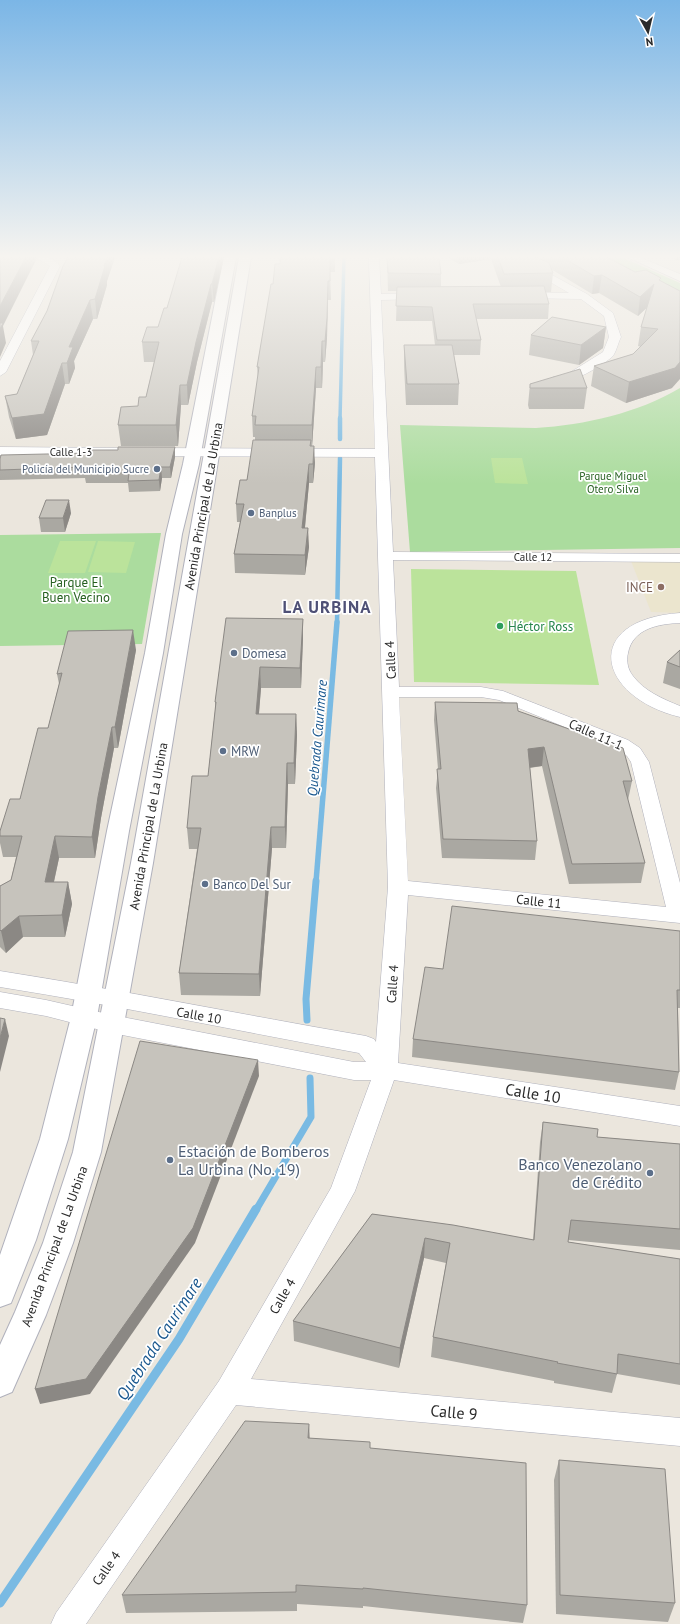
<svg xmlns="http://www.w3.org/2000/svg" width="680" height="1624" font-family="'PT Sans',sans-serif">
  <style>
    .education { fill: #ebe5ce }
    .green { fill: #abdc9e }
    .pitch { fill: #bbe39b }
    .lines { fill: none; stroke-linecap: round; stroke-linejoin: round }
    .stream-far4 { stroke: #79bae3; stroke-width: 3.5 }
    .stream-far3 { stroke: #79bae3; stroke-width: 4.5 }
    .stream-far2 { stroke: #79bae3; stroke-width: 5.5 }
    .stream-far1 { stroke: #79bae3; stroke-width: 7 }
    .stream { stroke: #79bae3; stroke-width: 9 }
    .minor-casing { stroke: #b0b1bc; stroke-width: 1 }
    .secondary-casing { stroke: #b0b1bc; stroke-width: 2 }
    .minor { fill: #fff; fill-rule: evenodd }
    .secondary { fill: #fff; fill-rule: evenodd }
    .wall { fill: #aaa8a2 }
    .shaded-wall { fill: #8b8884 }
    .building { fill: #c6c3bc; stroke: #8b8884 }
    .service-dot { fill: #5c6f8a; stroke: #fff; stroke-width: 1.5 }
    .education-dot { fill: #8d6e63; stroke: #fff; stroke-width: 1.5 }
    .leisure-dot { fill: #2e9e5b; stroke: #fff; stroke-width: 1.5 }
    .labels { text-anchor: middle; stroke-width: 3.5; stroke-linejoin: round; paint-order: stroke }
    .far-street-label { font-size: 11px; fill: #2a2a2a; stroke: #fff }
    .far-service-label { font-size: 11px; fill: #4e5e75; stroke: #fff; text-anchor: end }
    .far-park-label { font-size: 11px; fill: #266020; stroke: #fff }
    .street-label { font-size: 13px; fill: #2a2a2a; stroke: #fff }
    .park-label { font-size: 13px; fill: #266020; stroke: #fff }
    .education-label { font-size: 13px; fill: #785e54; stroke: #fff; text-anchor: end }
    .leisure-label { font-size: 13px; fill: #27864d; stroke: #fff; text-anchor: start }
    .service-label { font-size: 13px; fill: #4e5e75; stroke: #fff; text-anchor: start }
    .water-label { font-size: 14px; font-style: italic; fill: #19578e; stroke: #fff }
    .near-street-label { font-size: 16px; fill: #2a2a2a; stroke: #fff }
    .near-service-label { font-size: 16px; fill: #4e5e75; stroke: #fff; text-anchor: start }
    .district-label { font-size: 17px; font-weight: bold; letter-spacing: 1px; fill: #4e5076; stroke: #fff }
    .near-water-label { font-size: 17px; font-style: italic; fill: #19578e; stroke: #fff }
  </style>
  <rect width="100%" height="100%" fill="#ebe6dd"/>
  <path class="education" d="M631,561L680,562V613L651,612Z"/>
  <g class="green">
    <path d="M603,257H621L680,283V298Z"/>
    <path d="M680,388V548L410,552L400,425L536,428C585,425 638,413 680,388Z"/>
    <path d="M161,533L142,644L0,646V535Z"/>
  </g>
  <g class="pitch">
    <path d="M491,458H522L528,484L495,483Z"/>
    <path d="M60,541H96L85,573H48Z"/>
    <path d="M98,541L135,542L126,573L88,572Z"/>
    <path d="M411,569L576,571L599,685L414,682Z"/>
  </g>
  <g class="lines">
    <path class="stream-far4" d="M340,419L344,257"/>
    <g class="stream-far3">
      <path d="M340,439V418"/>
      <path d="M337,623L340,458"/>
    </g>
    <path class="stream-far2" d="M316,882L337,622"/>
    <g class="stream-far1">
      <path d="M307,1020L306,999L316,881"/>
      <path d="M256,1210L311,1117L310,1078"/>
    </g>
    <path class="stream" d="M0,1603L179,1339L256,1209"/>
    <g class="minor-casing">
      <g id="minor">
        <path d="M35,257C45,256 53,257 60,266L6,372L0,376V361L50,266Z"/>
        <path d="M369,257H379L381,294L421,293L426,296L421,299L381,300L393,552L680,554V562L393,560L399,687H481L503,691L628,740L640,748L649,762L680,883V923L408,895L398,1063L680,1106V1126L394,1080L355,1191L251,1379L680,1418V1446L236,1405L86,1624H51L56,1613L219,1381L331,1188L371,1080H354L112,1033L46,1016L0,1008V992L46,1000L112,1015L354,1062H366L359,1053C239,1031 120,1006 0,987V971C122,990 244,1015 366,1036L374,1039L376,1042L388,887L375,457L149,456L142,452L149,448L375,449ZM399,697H481L499,700L616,748L627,756L631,762L666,907L408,881Z"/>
        <path d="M507,257H519L587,294L613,313L621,337C618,343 616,353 612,357C600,367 568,386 553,383L551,380L553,377L566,375L603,352L609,337L604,316L581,299L516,298L515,296L520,293H569Z"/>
        <path d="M627,257H639L680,274V281Z"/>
        <path d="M0,447L117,448L124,452L117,456L0,455Z"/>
        <path d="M680,613V623C659,624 633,628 628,653C626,661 628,670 633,676C644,691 663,699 680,706V717C597,697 580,620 680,613Z"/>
      </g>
    </g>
    <g class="secondary-casing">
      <g id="secondary">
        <path d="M224,257H236L199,464L182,534L163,653L129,831L97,1017L68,1139L36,1240L11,1303L0,1307V1255L40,1139L71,1017L107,831L145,653L166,534L183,464Z"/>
        <path d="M239,257H251L153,863L101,1152L73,1243L46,1315L12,1392L0,1397V1345L15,1312L43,1243L73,1152L131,863Z"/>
      </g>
    </g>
    <use href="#minor" class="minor"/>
    <use href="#secondary" class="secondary"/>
  </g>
  <g class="wall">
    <path d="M68,257H115L107,281V285L97,319H93L74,361L75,368L69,384H65L47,435L16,439L9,417L5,396L17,394L33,355L31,341L47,311Z"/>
    <path d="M182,257H224L214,302H212L197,362L188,405H181L178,446H121L118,425L138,406L146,397L154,362H144L142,342L158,327L167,308L182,258Z"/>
    <path d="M280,257H335V272H330L331,300H328L327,338L325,362H323L322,388H316L312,446L315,463L313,483H309L305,528L309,547L305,575L235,573L234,554L240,522H237L236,504L247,480L255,440V437H253L252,416L258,379L257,367L273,284L280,264Z"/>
    <path d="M387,257H439L441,274V287H501L491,259L459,264L447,257H607L635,272L661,281L672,388L626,403L591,386L594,366L633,354L641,347L638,346L641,327L647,307L638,316L599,293L592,294L551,269L553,273L551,292H545L549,304L548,319H476L481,340L480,355H454L459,384L458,405H406L404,366V345H435L432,321H396L397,291H388Z"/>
    <path d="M670,257H680L676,260Z"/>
    <path d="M606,327L603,348L579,365L529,355L531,335Z"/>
    <path d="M530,384L587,388L584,409H529L528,405Z"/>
    <path d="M175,447V457L171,478H162L160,491L129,492L128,483H86L85,478L0,480V459L91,453L118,450Z"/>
    <path d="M71,513L65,532H41L39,518Z"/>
    <path d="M303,619V638L301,688H261L259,714H296L297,735L295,784H288L286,848H272L260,996L181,995L179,973L197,849H189L187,828L208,776L215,711V702Z"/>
    <path d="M136,650L118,748H114L101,818L95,858H59L54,882H68L72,904L65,937H23L6,953L0,947V886L11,880L16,857H3L0,843V831L20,799L48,728L59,684L57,674Z"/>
    <path d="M680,650V689L663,683L667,662Z"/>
    <path d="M435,702L518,711L632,781L628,800L645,863L641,883L569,884L542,766L530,768L537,841L535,860L442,858L436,788L438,769L434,720Z"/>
    <path d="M680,931V1008H678L679,1072L675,1090L412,1057L413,1039L443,969Z"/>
    <path d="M543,1122L597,1137L680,1144V1250L568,1240V1242L680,1259V1385L617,1374L612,1393L554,1383V1381L431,1357L433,1337L446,1263L424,1258L399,1368L294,1341L293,1321L372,1214L533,1240L540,1142Z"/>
    <path d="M310,1438L370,1448L527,1605L523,1623L363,1606V1608L297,1604V1611L126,1613L122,1595Z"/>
    <path d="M559,1460L675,1603L668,1622L556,1614L554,1480Z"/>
  </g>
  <g class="shaded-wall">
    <path d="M26,257H36V260L3,326L6,343L0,357V306Z"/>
    <path d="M107,257H115L107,281V285L97,319L95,299L104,266Z"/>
    <path d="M219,257H224L214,302L212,284Z"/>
    <path d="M459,257H491V259L459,264Z"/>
    <path d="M677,257H680V260H676Z"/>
    <path d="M602,275L599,293L592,294L594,276Z"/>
    <path d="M328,281L327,338L325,362V341Z"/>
    <path d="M211,284L212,302L197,362L188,405L187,385L196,342Z"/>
    <path d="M654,284L652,303L638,316L640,297Z"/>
    <path d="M90,300L93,319L74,361L75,368L69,384L67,363L69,347Z"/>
    <path d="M606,327L603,348L579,365L581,345Z"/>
    <path d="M322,341L323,362L322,388L321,367Z"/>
    <path d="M680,362V379L672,388L626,403L629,382Z"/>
    <path d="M62,363L65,384L47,435L16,439L12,418Z"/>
    <path d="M316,367V388L312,447V425Z"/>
    <path d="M180,385L181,405L178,446L176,425Z"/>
    <path d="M314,446L315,463L313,483V464Z"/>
    <path d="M175,447V457L171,478L170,467Z"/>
    <path d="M309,464V483L303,547L302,528Z"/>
    <path d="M161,467L162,478L160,491L159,480Z"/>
    <path d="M69,500L71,513L65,532L63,518Z"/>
    <path d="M308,528L309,547L305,575V555Z"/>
    <path d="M303,619V638L301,688L300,668Z"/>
    <path d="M133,630L136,650L118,748L115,727Z"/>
    <path d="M260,667L261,688L257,735L256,714Z"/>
    <path d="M296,714L297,735L295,784L294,763Z"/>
    <path d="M112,727L114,748L101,818L95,858L92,837L98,797Z"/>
    <path d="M544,747L542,766L526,768L528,749Z"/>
    <path d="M287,763L288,784L286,848L285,827Z"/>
    <path d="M271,827L272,848L260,996L259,974Z"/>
    <path d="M55,836L59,858L49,904L45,882Z"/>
    <path d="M68,882L72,904L65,937L62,915Z"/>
    <path d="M19,916L23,937L6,953L1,931Z"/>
    <path d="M5,1019L9,1036L0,1072V1038Z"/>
    <path d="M258,1060L259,1076L195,1243L90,1394L40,1404L35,1389Z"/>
    <path d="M425,1238L424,1258L399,1368L400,1348Z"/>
    <path d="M309,1424L310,1445L308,1438Z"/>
  </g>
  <g class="building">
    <path d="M0,257H26L0,306Z"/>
    <path d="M68,257H107L104,266H105L95,299L90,300L69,347H73L67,363H62L44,414L12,418L5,396L17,394L39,341H31L47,311L63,266Z"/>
    <path d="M182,257H219L212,284H211L196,342L187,385H180L176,425H118L121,407L138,406L139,397H146L159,342H142L147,327H158L164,308H167Z"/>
    <path d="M280,257H330V281H328L327,318L325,341H322L321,367H316L312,425H255L256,416H252L259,367H257L271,284H273L275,264H280Z"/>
    <path d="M387,257H439L441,274L388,273Z"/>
    <path d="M498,257H536L549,263L553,273L504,274Z"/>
    <path d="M562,257H607L635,272L646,270L661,278L659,280L680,291V362L675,368L629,382L594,366L633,354L658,329L641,327L654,284L640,297L602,275L594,276Z"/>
    <path d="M544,286L549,304H473L481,340H437L432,307L396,306L397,287Z"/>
    <path d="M552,317L606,327L581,345L531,335Z"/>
    <path d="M0,323H3L0,329Z"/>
    <path d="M404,345H452L459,384H407Z"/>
    <path d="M580,369L587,388H530V384Z"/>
    <path d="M253,440H311L310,446H314L313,464H309L302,528H308L305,555L234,554L244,504H236L240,480H247Z"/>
    <path d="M118,447H175L170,467H161L159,480L128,481L129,473L84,472L86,467L0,470V459L1,455L91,453L92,450H118Z"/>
    <path d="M46,500H69L63,518H39Z"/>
    <path d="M226,618L303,619L300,668L260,667L256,714H296L294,763H287L285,827H271L259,974L179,973L201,828H187L192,776H208L216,702H215Z"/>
    <path d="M133,630L115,727H112L98,797L92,837L55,836L45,882H68L62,915L19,916L1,931L0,930V886L11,880L22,836H0V831L10,799H20L38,728H48L62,673L57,674L68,631Z"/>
    <path d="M680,650V667L667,662Z"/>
    <path d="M435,702L517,703L518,711L623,748L632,781H623L645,863L572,864L544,747L528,749L537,841L443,839L437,769H441Z"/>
    <path d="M452,906L680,931V990H677L679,1072L413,1039L425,967L443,969Z"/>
    <path d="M0,1018L5,1019L0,1038Z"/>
    <path d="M140,1041L258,1060L193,1228L86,1379L35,1389Z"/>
    <path d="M543,1122L598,1129L597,1137L680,1144V1229L571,1220L568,1242L680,1259V1364L618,1354L617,1374L557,1363L558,1362L433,1337L450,1243L425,1238L400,1348L293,1321L372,1214L453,1225L534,1240Z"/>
    <path d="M245,1421L309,1424L308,1438L370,1442V1448L526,1463L527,1605L363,1588V1589L296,1585V1592L122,1595Z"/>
    <path d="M559,1460L665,1469L675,1603L560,1595Z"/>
  </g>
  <linearGradient id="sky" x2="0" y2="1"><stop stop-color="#7bb6e6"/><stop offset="0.53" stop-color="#f6f4f0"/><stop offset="1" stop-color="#f6f4f0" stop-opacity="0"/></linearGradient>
  <rect width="680" height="484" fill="url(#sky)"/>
  <g class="service-dot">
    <circle cx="157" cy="469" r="4"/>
    <circle cx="251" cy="513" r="4"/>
    <circle cx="234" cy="653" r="4"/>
    <circle cx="223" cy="751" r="4"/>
    <circle cx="205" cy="884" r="4"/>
    <circle cx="170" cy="1160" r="4"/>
    <circle cx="650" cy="1173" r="4"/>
  </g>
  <circle class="education-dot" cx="661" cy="587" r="4"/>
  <circle class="leisure-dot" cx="500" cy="626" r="4"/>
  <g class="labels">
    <g class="far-street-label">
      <text x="71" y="456">Calle 1-3</text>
      <text x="533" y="561">Calle 12</text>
    </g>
    <g class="far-service-label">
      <text x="149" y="473">Policía del Municipio Sucre</text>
      <text x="259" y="517" text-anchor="start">Banplus</text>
    </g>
    <g class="far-park-label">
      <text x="613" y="480">Parque Miguel<tspan x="613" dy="13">Otero Silva</tspan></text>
    </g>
    <g class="street-label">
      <text transform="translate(203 506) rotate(-80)" y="5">Avenida Principal de La Urbina</text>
      <text transform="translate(390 660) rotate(-93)" y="5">Calle 4</text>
      <text transform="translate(596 734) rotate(24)" y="5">Calle 11-1</text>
      <text transform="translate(148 826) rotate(-80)" y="5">Avenida Principal de La Urbina</text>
      <text transform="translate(539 901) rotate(6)" y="5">Calle 11</text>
      <text transform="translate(392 984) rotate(-86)" y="5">Calle 4</text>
      <text transform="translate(199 1015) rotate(10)" y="5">Calle 10</text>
      <text transform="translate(54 1246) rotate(-70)" y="5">Avenida Principal de La Urbina</text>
      <text transform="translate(282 1296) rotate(-60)" y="5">Calle 4</text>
      <text transform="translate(106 1568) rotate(-55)" y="5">Calle 4</text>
    </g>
    <g class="park-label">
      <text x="76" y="587">Parque El<tspan x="76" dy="15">Buen Vecino</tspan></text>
    </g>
    <g class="education-label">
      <text x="653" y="592">INCE</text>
    </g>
    <g class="leisure-label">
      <text x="508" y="631">Héctor Ross</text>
    </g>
    <g class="service-label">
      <text x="242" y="658">Domesa</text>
      <text x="231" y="756">MRW</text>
      <text x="213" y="889">Banco Del Sur</text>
    </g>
    <g class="water-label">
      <text transform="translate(317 738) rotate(-85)" y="5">Quebrada Caurimare</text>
    </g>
    <g class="near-street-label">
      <text transform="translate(533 1093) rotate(9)" y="6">Calle 10</text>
      <text transform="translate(454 1412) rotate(5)" y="6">Calle 9</text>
    </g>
    <g class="near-service-label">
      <text x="178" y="1157">Estación de Bomberos<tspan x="178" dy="18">La Urbina (No. 19)</tspan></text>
      <text x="642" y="1170" text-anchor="end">Banco Venezolano<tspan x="642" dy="18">de Crédito</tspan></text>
    </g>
    <g class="district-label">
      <text x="327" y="613">LA URBINA</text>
    </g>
    <g class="near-water-label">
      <text transform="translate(159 1339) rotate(-57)" y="6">Quebrada Caurimare</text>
    </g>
  </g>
  <g transform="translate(648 32) rotate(172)" stroke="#ffffff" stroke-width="3" paint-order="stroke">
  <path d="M0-3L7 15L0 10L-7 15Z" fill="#2a2a2a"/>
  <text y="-6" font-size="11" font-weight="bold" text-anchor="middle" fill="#2a2a2a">N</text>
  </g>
</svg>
